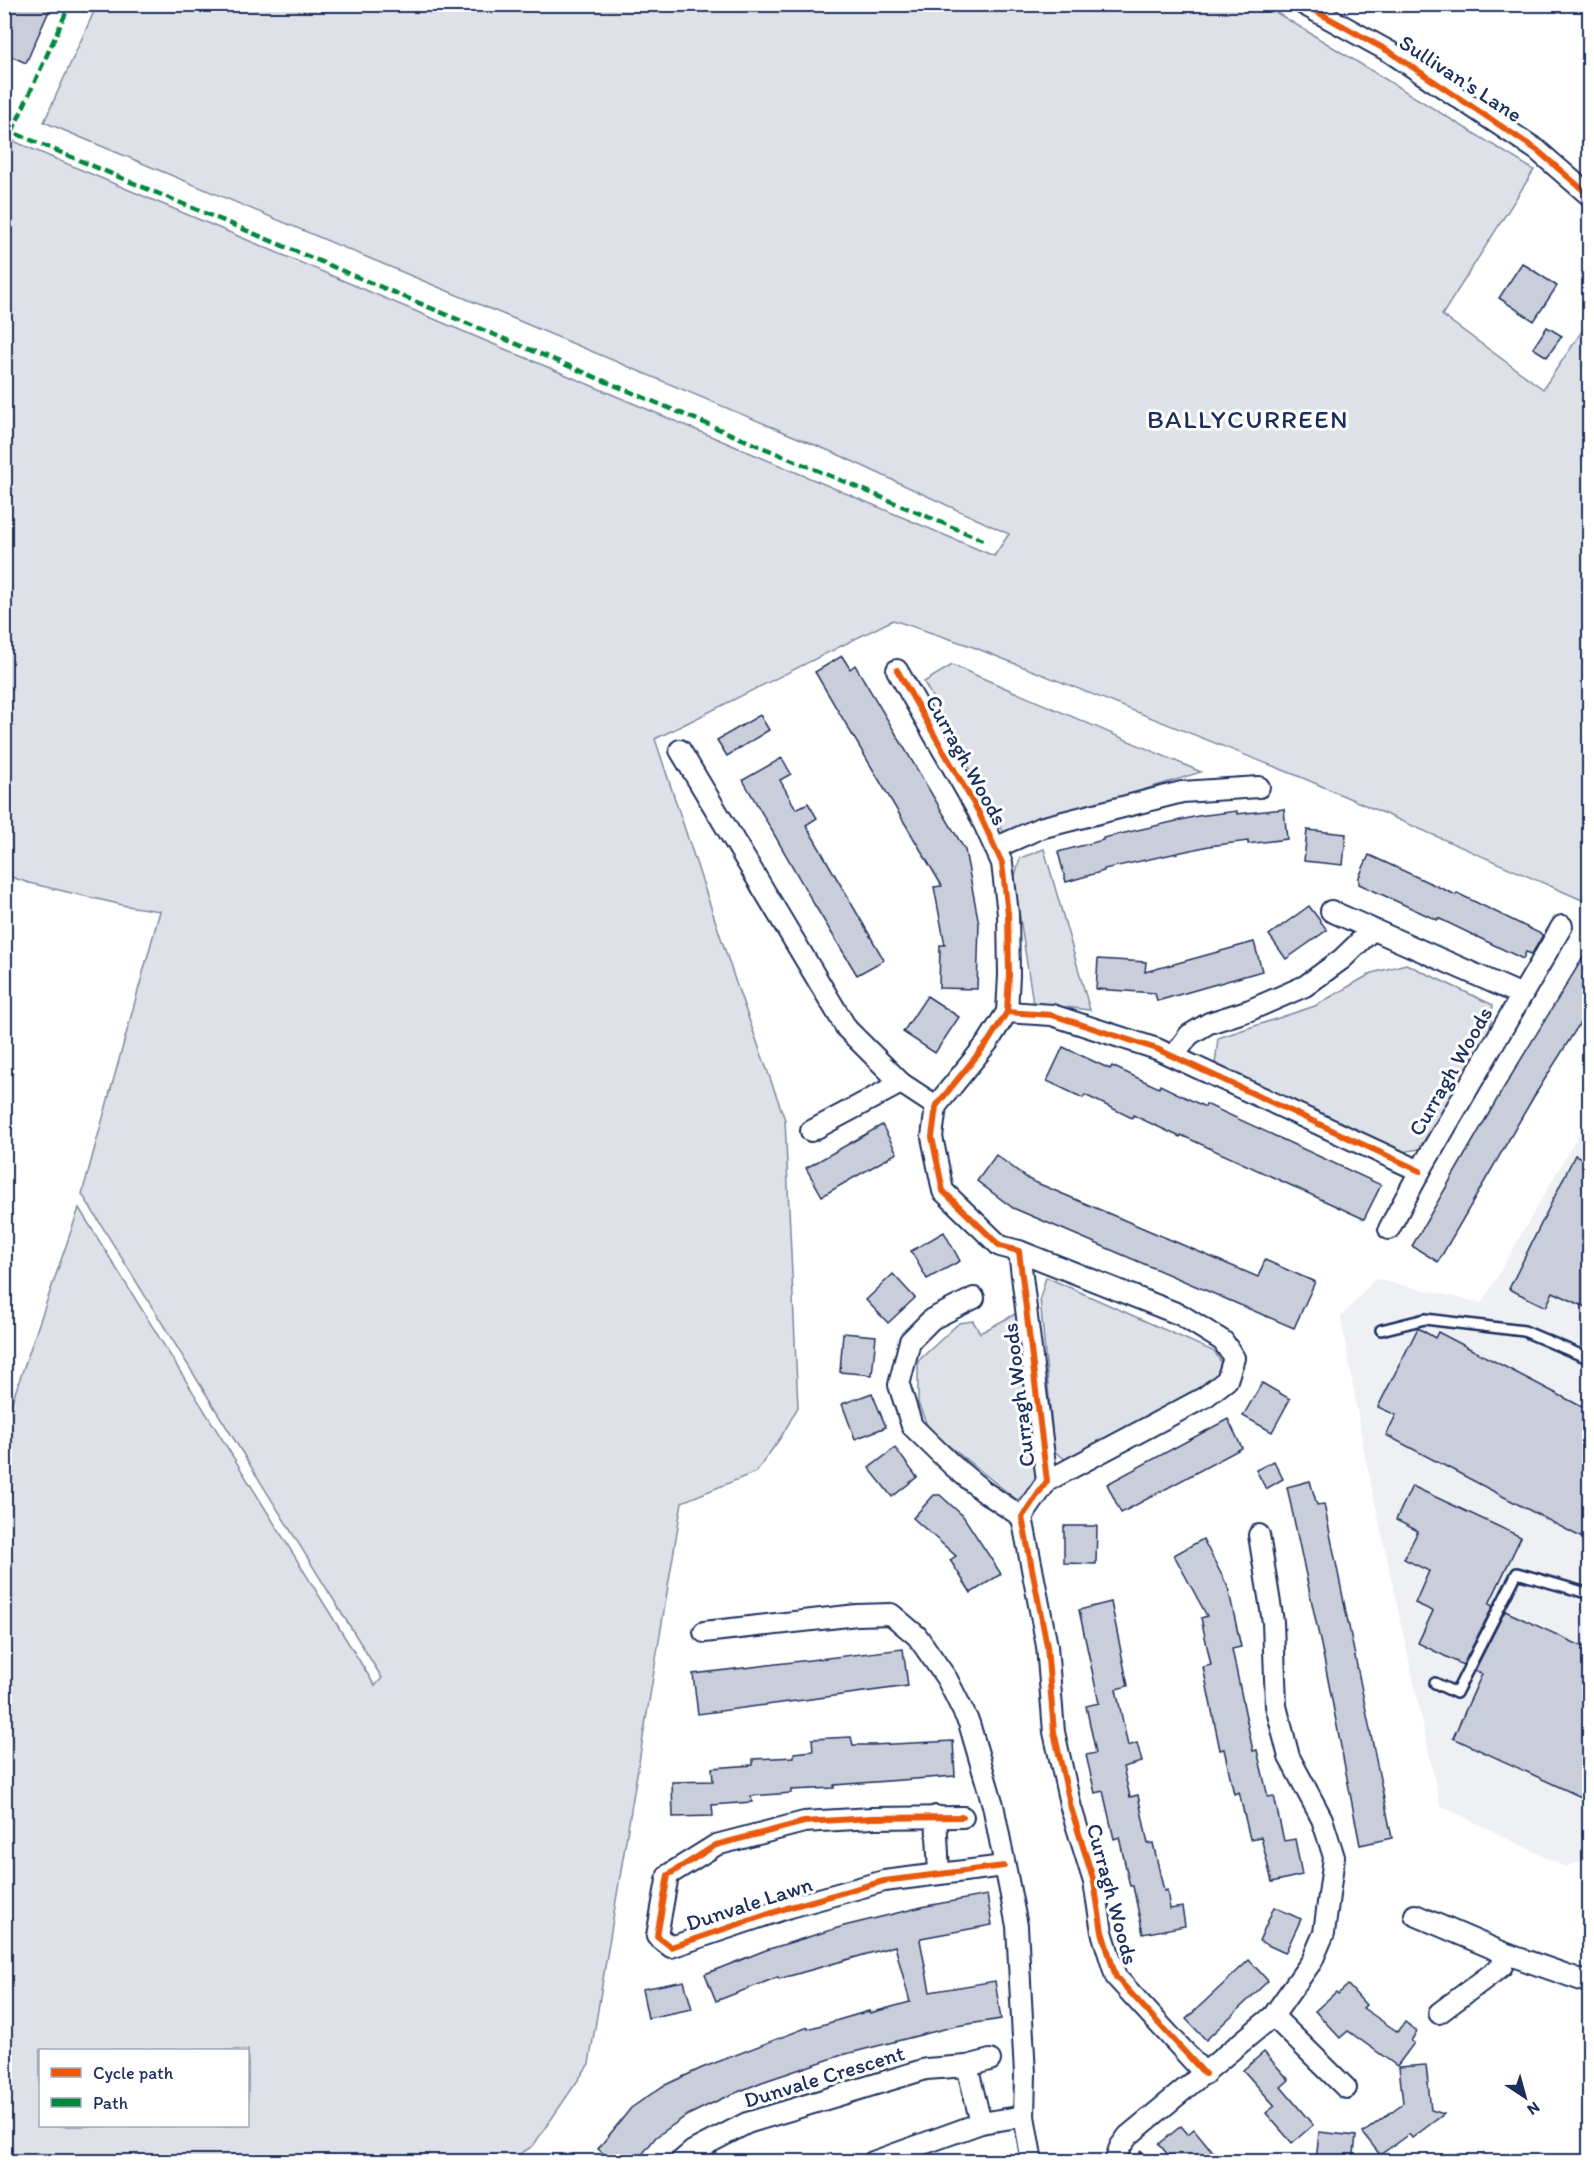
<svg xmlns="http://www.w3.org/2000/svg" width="1594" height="2166" font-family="Itim,sans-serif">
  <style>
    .built { fill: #eff0f4 }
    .green { fill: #dee1e7; stroke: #7c88a2; stroke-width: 1.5; fill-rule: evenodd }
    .building { fill: #caceda; stroke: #1b2f5e; stroke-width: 1.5 }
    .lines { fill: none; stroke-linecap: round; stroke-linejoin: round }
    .lane-casing { stroke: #1b2f5e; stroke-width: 14 }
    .street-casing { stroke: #1b2f5e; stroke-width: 24 }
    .path { stroke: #1b2f5e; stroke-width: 4; stroke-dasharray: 4.5 4.5; stroke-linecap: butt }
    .lane { stroke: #fff; stroke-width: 9 }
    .street { stroke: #fff; stroke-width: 20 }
    .quiet { stroke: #00873e; stroke-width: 4.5; stroke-dasharray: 9 4.5; stroke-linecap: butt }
    .cycleway-casing { stroke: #fff; stroke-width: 10 }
    .cycleway { stroke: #e8590c; stroke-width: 6 }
    .labels { text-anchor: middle; stroke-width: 6; stroke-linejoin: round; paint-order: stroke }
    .street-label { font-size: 22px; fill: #1b2f5e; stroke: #fff }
    .quarter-label { font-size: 26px; letter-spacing: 1.5px; fill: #1b2f5e; stroke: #fff }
  </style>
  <rect width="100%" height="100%" fill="#fff"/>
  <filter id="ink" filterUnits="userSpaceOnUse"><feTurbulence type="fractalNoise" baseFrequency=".0167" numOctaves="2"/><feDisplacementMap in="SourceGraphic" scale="12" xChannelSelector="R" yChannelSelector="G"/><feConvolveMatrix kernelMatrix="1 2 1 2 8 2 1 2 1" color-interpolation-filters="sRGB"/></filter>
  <g filter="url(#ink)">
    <path class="built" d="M1589,1116V1858L1565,1867L1440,1805L1364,1451L1341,1317L1375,1279L1482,1303Z"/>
    <g class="green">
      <path d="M97,5H1264L1534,170L1442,315L1543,389L1589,321V903L1303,778L968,645L893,620L655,739L736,983L785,1120L798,1407L781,1437L756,1472L682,1502L589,2064L533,2146L509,2161H5V1422L79,1208L375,1686L382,1678L82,1194L160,911L127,906L29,883L5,875V142L11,140L994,556L1009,534L839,455L44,122ZM248,2050V2126H40V2050Z"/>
      <path d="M952,665L1201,772L1004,833L924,682Z"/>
      <path d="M1044,849L1090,1010L1033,1003L1014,879L1020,858Z"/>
      <path d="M1406,964L1493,1005L1489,1039L1419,1149L1397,1153L1215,1065L1218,1038L1315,1006L1372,973Z"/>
      <path d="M1046,1277L1215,1352L1222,1364L1216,1381L1065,1459L1054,1451L1040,1298Z"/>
      <path d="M1017,1313L1037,1484L1017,1500L929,1430L918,1403V1361L959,1323L973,1321L980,1333Z"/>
    </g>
    <g class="building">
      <path d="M4,4H52L26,63L4,53Z"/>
      <path d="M1522,263L1557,286L1534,321L1499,298Z"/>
      <path d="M1547,327L1562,336L1547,357L1533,348Z"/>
      <path d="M842,656L850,669L855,665L965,850L979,924L977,989L939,988L940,945H945L934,887L942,886L815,672Z"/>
      <path d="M760,715L769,730L727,756L717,740Z"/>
      <path d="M782,758L791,774L780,780L796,809L808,803L817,818L806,825L884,960L857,975L814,904L743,780Z"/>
      <path d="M1284,809L1287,839L1248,844V841L1209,846L1104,869V871L1066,882L1058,852L1103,840V838L1198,816L1237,811V814Z"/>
      <path d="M1307,830L1346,834L1343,865L1304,861Z"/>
      <path d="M1369,855L1456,895L1457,893L1543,935L1532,954L1526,952L1523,959L1438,918L1437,920L1359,884V877Z"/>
      <path d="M1309,906L1327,930L1286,959L1269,935Z"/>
      <path d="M1254,942L1262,971L1157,1001L1155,993L1096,989L1098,959L1146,962L1145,972Z"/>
      <path d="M1590,946V1007L1533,1098L1438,1262L1412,1246L1503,1089Z"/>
      <path d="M927,996L959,1017L935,1053L903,1032Z"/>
      <path d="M1063,1047L1110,1069L1112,1066L1159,1088L1160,1085L1205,1107L1206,1104L1381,1185L1364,1219L1181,1135L1180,1137L1133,1115L1132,1118L1085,1095L1083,1098L1047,1081Z"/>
      <path d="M882,1125L897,1153L822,1196L806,1168Z"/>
      <path d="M996,1155L1030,1180L1258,1277L1265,1260L1315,1282L1294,1328L1013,1208L977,1181Z"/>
      <path d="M1575,1155L1590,1162V1309L1553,1292L1546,1307L1509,1289Z"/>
      <path d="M944,1232L960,1261L927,1279L911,1251Z"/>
      <path d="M893,1274L915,1298L888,1323L866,1300Z"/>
      <path d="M1418,1328L1435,1338L1438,1332L1590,1411V1542L1386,1435L1396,1415L1378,1407Z"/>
      <path d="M843,1333L876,1336L872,1375L840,1372Z"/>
      <path d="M1262,1383L1290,1399L1272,1432L1243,1416Z"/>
      <path d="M872,1393L886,1427L855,1439L842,1404Z"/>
      <path d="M1228,1419L1242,1448L1121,1513L1107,1484Z"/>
      <path d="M895,1448L917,1477L892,1497L869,1468Z"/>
      <path d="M1274,1461L1283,1479L1266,1489L1256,1470Z"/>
      <path d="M1310,1481L1317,1505L1324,1504L1392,1838L1360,1845L1324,1659L1287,1487Z"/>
      <path d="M1412,1486L1521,1537L1489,1604L1493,1606L1463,1665L1418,1643L1433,1611L1415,1603L1429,1571L1404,1559L1418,1531L1396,1520Z"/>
      <path d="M934,1495H940L963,1516L1001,1574L971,1593L950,1560L956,1556L913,1518Z"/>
      <path d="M1064,1526H1097L1096,1564L1064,1563Z"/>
      <path d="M1203,1539L1230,1591L1229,1592L1241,1647L1232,1649L1253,1751L1257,1750L1268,1797L1274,1796L1284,1841L1295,1839L1302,1875L1272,1882L1261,1837L1250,1839L1239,1792L1234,1794L1224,1749L1220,1750L1203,1667L1211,1665L1201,1618L1207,1616L1174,1555Z"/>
      <path d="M1111,1602L1128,1686L1116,1689L1128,1746L1137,1743L1142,1762L1123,1767L1130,1797L1138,1795L1148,1844L1153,1843L1164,1891L1167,1890L1170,1909L1182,1907L1185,1926L1143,1934L1133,1886H1130L1119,1837L1114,1839L1103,1791L1095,1793L1086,1755L1096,1753L1086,1706L1099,1703L1079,1610Z"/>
      <path d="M1505,1611L1590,1650V1801L1453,1738L1482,1674L1475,1670Z"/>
      <path d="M903,1649L908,1686L698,1714L693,1674Z"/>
      <path d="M851,1737L853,1745H873L953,1741L955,1776L834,1785V1788L791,1790V1793L751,1796L752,1802L712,1805L713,1816L673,1817L672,1782L713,1781L712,1768L753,1765V1759L794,1757V1753L813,1751L812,1739Z"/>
      <path d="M987,1895L992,1925L921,1938L920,1940L930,1992L995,1981L1001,2019L956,2026L842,2055L762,2082L721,2099L686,2116L656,2137L636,2162H614L598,2149L631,2108L663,2086L702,2068L808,2027V2029L869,2011L870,2013L910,2002L895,1946L779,1979L778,1977L716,2001L705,1974L766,1950L844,1926L926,1906Z"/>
      <path d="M1274,1907L1301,1919L1285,1953L1259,1941Z"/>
      <path d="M1249,1960L1268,1981L1206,2040L1186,2019Z"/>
      <path d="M684,1981L692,2009L648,2018L642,1989Z"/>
      <path d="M1348,1985L1366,2005L1363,2008L1398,2032L1405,2022L1417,2031L1411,2041L1414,2043L1397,2066L1348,2031L1340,2038L1315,2011L1336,1992L1338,1994Z"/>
      <path d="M1264,2052L1289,2080L1281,2087L1313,2125L1292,2143L1266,2113L1275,2106L1243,2070Z"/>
      <path d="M1426,2065L1431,2110L1444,2114L1412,2138L1409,2134L1380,2155L1363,2133L1403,2103L1399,2067Z"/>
      <path d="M1181,2126L1188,2134L1194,2129L1221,2162H1174L1159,2144Z"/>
      <path d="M1319,2132L1356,2136L1353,2162L1316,2160Z"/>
    </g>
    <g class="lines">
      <g class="lane-casing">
        <g id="lane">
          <path d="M1381,1330L1425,1319L1524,1331L1590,1359"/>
          <path d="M1435,1683L1456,1693L1517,1573L1590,1594"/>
        </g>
      </g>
      <g class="street-casing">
        <g id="street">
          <path d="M1303,4L1390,52L1537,150L1590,196"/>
          <path d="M897,670L978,811L1002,863L1008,914L1009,975L1007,1012L988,1042L936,1106L932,1137L943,1191L1000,1246L1019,1251L1047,1481L1022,1517L1047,1646L1054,1732L1071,1808L1094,1882L1102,1932L1116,1977L1205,2074"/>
          <path d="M680,750L847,1029L901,1083L936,1106"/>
          <path d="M995,848L1040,828L1182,792L1259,787"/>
          <path d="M1331,911L1522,995"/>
          <path d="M1007,1012L1052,1015L1157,1049L1420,1171"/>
          <path d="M1174,1056L1189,1035L1209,1023L1250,1010L1305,986L1342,959L1372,930"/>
          <path d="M811,1131L901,1083"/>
          <path d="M1389,1229L1420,1171L1562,926"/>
          <path d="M1019,1251L1181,1315L1223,1341L1234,1358L1227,1380L1205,1397L1047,1481"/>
          <path d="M974,1298L932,1319L910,1341L899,1385L912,1426L951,1464L983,1491L1022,1517"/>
          <path d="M704,1632L857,1615L891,1614L917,1636L947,1679L969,1723L993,1805L1017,1926L1025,2074L1024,2116L1032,2162"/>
          <path d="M936,1816L939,1873"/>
          <path d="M963,1817L872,1818L804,1822L716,1845L668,1875L657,1936L671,1947L787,1908L884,1881L1004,1866"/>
          <path d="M1415,1915L1504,1953L1590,1983"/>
          <path d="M1439,2013L1502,1966L1504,1953"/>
          <path d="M1273,2016L1346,2088"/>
          <path d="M967,2066L981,2123"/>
          <path d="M680,2162L693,2151L747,2123L926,2069L967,2066L990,2060"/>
          <path d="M873,2162L981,2123L1024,2116"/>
          <path d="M1115,2162L1120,2147L1128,2136L1273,2016L1312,1961L1324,1933L1334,1857L1322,1819L1289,1757L1276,1706L1273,1622L1259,1535"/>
        </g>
      </g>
      <path class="path" d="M1140,2151L1149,2162"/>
      <use href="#lane" class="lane"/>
      <use href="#street" class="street"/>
      <g class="quiet">
        <path d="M12,132L70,4"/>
        <path d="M4,134L12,132L983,540"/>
      </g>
      <g class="cycleway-casing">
        <g id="cycleway">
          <path d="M1303,4L1390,52L1537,150L1590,196"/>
          <path d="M897,670L978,811L1002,863L1008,914L1009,975L1007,1012L988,1042L936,1106L932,1137L943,1191L1000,1246L1019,1251L1047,1481L1022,1517L1047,1646L1054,1732L1071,1808L1094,1882L1102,1932L1116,1977L1205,2074"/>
          <path d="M1007,1012L1052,1015L1157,1049L1420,1171"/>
          <path d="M963,1817L872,1818L804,1822L716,1845L668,1875L657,1936L671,1947L787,1908L884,1881L1004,1866"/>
        </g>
      </g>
      <use href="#cycleway" class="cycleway"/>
    </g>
  </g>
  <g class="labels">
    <g class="street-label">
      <text transform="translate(1461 78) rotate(33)" y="8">Sullivan's Lane</text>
      <text transform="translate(967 760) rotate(61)" y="8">Curragh Woods</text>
      <text transform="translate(1450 1071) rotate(-60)" y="8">Curragh Woods</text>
      <text transform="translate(1018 1395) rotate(-97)" y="8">Curragh Woods</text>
      <text transform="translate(1113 1894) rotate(75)" y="8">Curragh Woods</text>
      <text transform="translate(749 1903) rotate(-18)" y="8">Dunvale Lawn</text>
      <text transform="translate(824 2076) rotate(-17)" y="8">Dunvale Crescent</text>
    </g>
    <g class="quarter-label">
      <text x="1248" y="428">BALLYCURREEN</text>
    </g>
  </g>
  <rect width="1594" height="2166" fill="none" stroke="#fff" stroke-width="24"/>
  <rect x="12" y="12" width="1570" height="2142" fill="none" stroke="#1b2f5e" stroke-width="2" filter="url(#ink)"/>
  <rect x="39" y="2049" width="210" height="78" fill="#ffffff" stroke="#a4acbf" stroke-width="1.5"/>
  <rect x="51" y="2068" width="30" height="9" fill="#e8590c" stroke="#a4acbf" stroke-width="1.5"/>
  <text x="93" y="2079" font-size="18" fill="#1b2f5e">Cycle path</text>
  <rect x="51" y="2098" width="30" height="9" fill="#00873e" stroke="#a4acbf" stroke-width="1.5"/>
  <text x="93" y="2109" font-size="18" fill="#1b2f5e">Path</text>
  <g transform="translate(1525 2097) rotate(144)" stroke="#ffffff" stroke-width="4.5" paint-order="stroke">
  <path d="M0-4.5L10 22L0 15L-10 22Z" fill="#1b2f5e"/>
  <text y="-9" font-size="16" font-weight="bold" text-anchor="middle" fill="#1b2f5e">N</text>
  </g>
</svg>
